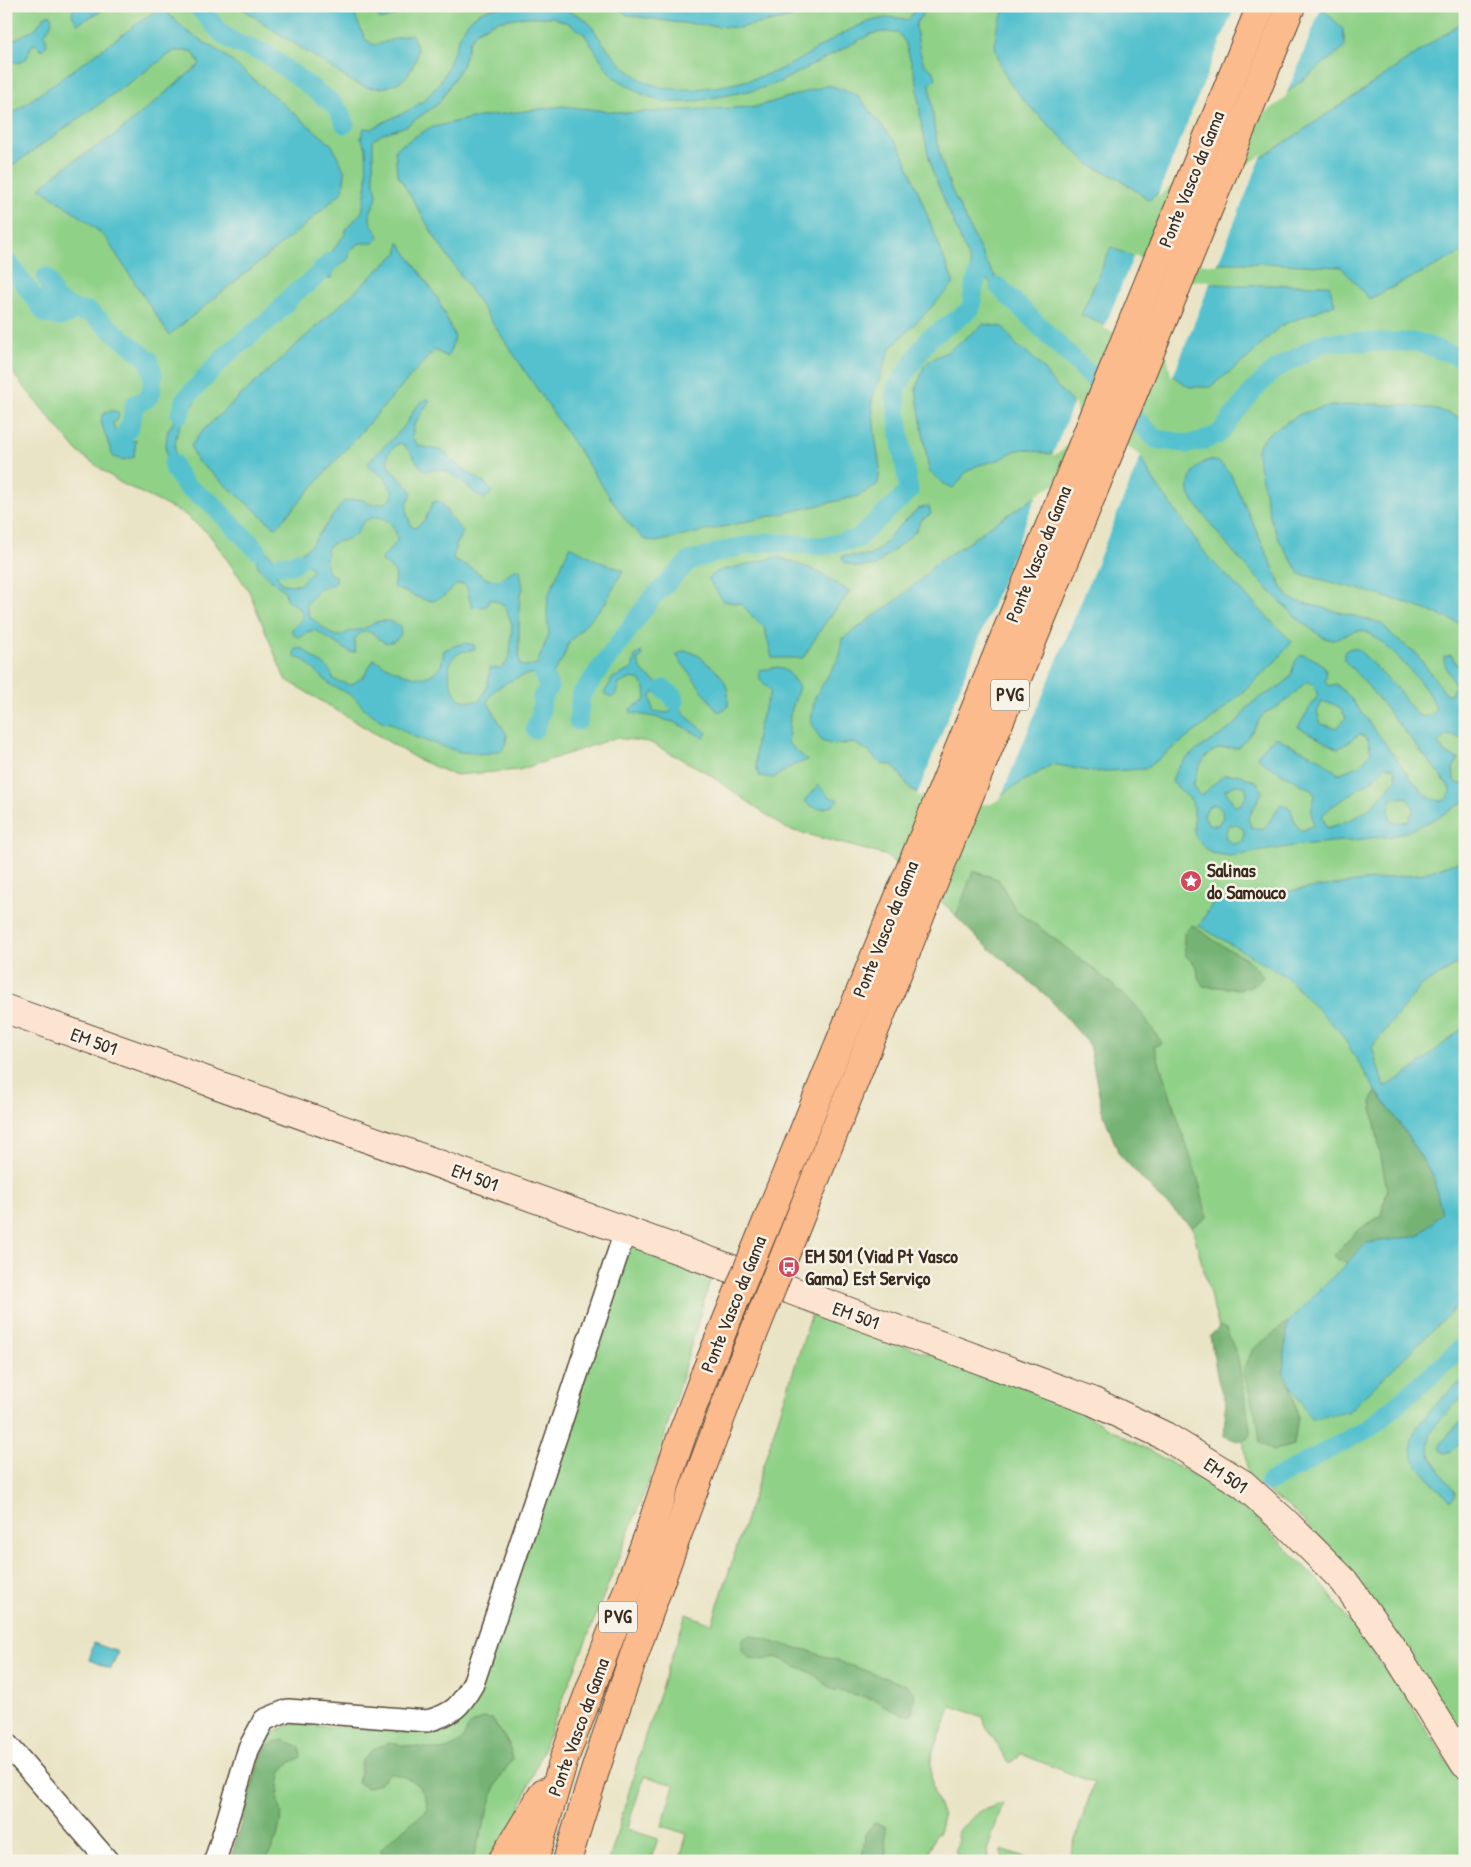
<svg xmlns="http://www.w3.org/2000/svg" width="1471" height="1867" font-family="'Patrick Hand',sans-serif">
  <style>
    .green { fill: #90d188; stroke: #667e53 }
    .forest { fill: #74b374; stroke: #586e49 }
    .water { fill: #54c1ce; stroke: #487676; fill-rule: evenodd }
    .pier { fill: #eae4c6 }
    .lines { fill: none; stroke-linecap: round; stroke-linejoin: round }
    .canal { stroke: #54c1ce; stroke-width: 19 }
    .street-casing { stroke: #554637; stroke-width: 24 }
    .secondary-casing { stroke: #554637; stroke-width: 30 }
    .highway-casing { stroke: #554637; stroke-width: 30 }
    .street { stroke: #fff; stroke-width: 21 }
    .secondary { stroke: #fde4d1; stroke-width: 28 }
    .highway { stroke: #fbbb8d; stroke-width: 28 }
    .highway-bridge-casing { stroke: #554637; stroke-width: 30; stroke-linecap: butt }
    .highway-bridge { stroke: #fbbb8d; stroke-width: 28 }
    .labels { text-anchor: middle; stroke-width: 5; stroke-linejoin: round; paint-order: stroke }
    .shield { fill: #f7f3e8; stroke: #73665b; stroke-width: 1 }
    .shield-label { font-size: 18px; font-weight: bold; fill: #3b2a1e }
    .street-label { font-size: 19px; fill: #3b2a1e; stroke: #f7f3e8 }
    .poi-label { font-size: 19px; font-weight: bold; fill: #3b2a1e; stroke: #f7f3e8; text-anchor: start }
  </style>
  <rect width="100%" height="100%" fill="#f7f3e8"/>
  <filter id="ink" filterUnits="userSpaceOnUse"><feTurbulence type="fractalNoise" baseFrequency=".02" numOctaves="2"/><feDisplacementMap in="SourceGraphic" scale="10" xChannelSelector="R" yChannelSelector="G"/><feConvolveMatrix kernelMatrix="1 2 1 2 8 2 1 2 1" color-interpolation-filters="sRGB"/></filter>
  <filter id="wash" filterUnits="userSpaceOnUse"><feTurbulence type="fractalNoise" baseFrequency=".0096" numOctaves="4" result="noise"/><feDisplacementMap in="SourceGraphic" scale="20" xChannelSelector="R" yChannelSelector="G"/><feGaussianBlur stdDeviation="1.12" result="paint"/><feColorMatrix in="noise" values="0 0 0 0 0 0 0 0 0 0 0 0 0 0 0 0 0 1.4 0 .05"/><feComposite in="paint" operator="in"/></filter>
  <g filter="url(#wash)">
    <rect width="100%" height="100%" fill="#eae4c6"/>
    <g class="green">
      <path d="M6,6H1465V1740L1349,1570L1295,1512L1248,1477L1238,1400L1169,1139L1070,986L976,937L949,908L885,855L787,829L704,771L649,742L615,738L519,770L454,775L417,759L285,679L249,591L209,534L184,514L119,482L78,452L6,365Z"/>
      <path d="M625,1232L715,1263L659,1455L522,1803L496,1861H230L254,1776L268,1735L291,1724L387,1730L427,1721L462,1702Z"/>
      <path d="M812,1313L1056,1399L1237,1499L1321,1583L1403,1693L1465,1790V1861H1068L1094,1783L1021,1754L1010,1763L1007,1761L986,1726L983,1717L952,1706L931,1757V1778L934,1794L943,1816L939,1834L936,1833L926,1861H679L687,1834L662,1826L674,1785L644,1776L627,1829L658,1839L650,1861H609L645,1736L686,1614L712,1624Z"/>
      <path d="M1003,1803L987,1851L989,1861H958L955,1849L959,1840L957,1832L980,1811Z"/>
      <path d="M1002,1850L1033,1861H1002Z"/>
    </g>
    <g class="forest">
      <path d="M973,871L998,879L1016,910L1094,969L1138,1008L1162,1043L1154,1046L1199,1183L1207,1217L1192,1227L1162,1200L1119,1154L1102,1110L1089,1044L1048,997L976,937L956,917Z"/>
      <path d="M1192,925L1218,943L1248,960L1263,975L1255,985L1240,989L1203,986L1198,977L1197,967L1186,956L1184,944V933Z"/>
      <path d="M1376,1091L1394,1115L1433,1176L1442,1213L1418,1236L1367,1243L1347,1263L1337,1259L1334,1255L1357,1231L1382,1215L1387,1190L1371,1102Z"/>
      <path d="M1288,1322L1283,1372L1290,1383L1298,1416L1294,1445L1272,1451L1260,1443L1258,1424L1243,1370L1253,1349Z"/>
      <path d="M1220,1326L1226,1329L1238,1358L1251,1434L1248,1439L1237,1441L1224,1436L1226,1405L1218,1380L1210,1336Z"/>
      <path d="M751,1635L778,1644L807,1650L906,1685L915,1693L912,1714L904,1715L892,1710L874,1699L831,1689L812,1673L776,1657L762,1660L749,1658L742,1650V1639Z"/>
      <path d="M483,1718L492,1719L509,1744L512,1759L496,1785L472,1861H389L382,1856L381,1849C395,1834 413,1823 428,1809C424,1784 413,1779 390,1773L379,1784L367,1788L358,1783L362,1760L374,1749L388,1743L440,1750L454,1747L462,1740L470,1725Z"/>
      <path d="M284,1740L300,1747L301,1757L286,1765L281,1774L279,1787L278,1802L282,1813L277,1837L266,1861H230L263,1751L274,1742Z"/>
      <path d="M874,1823L885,1826L886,1853L884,1860L862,1861L865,1835Z"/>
    </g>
    <g class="water">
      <path d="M74,6H106L100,12L77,24L72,14Z"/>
      <path d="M239,6H351L365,39L374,45C388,43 399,35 412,35C420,51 418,59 408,74C399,86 381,90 366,87C353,84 340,74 329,66C299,47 268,27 239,6Z"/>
      <path d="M373,6H424L380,20Z"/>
      <path d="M527,6C546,6 573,8 588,22C594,28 598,37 603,43C629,76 650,92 693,89C723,87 753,81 781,69C818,53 866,7 908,20L918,6H929L916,23V29L920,52L924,64L934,72L936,78L930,84L934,127L941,160L952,191L986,262L998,281L1017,301V305L1012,307L1002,300L989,281L983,279L979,287L976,299L970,300C965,282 971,281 971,265L932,170L921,122L917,82L905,42L898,33L884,32L871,34L780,82L759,89L691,102H664L642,94L612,76L584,34L568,23L552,17H521L497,21L477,31L470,40L462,66L438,104L406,126L382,134L373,140C373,154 373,169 374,184C375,187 377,191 377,195C377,204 369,209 370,217C370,227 378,230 379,238L373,243H360L350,250L349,258L335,269L331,278L314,281L310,276L312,268L324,256L331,253L345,234L346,229L362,212L367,183L366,148L361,138L364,128L372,129C391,116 413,113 430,94C437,87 443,78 447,69C458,46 460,17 489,9C501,6 514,8 527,6Z"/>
      <path d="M617,6H848L738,28L673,22L627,15Z"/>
      <path d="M1006,6H1320L1343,29L1345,47L1149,200L1118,178L1090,165L1026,103L1009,82L1001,67L995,46L997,28Z"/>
      <path d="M161,7L188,32L223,54L332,145L345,172L343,191L304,226L169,335L105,237L84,219L40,188L65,167L119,132L200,64L192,51H174L6,170V118Z"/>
      <path d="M50,14C54,22 50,27 45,33L47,45L42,50L36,44L32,45L27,58L19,63L12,61L6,69V44L36,28L44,17Z"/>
      <path d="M1465,20V251L1369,299L1341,267L1263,263H1210L1162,224L1356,95Z"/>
      <path d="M829,85L857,95L902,150L954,284L890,349L872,400L875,435L880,468L878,484L859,496L656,542L643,539L624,518L436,239L397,173L395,149L429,128L472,118L563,106L624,113L755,107Z"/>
      <path d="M399,242L437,297L455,337L448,357L434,350L276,528L196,460L191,446L202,431L398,252Z"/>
      <path d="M1111,247L1190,283L1237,285H1329L1335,304L1280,326L1249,357L1210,387H1189L1174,377L1169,354L1081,315Z"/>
      <path d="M984,324L1003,327L1018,347L1028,353L1043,368L1050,379L1071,401L1075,419L1061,448L1051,454L1024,449L1014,451L1001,459L976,466L965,473L959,482L953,488L943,483L929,471L916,389L924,366L932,359L947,352Z"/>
      <path d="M188,389C207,398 183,417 179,428C172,446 174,470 191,481L182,486L170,478C167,463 164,446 168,431C169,427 173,424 174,420C176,408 177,396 188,389Z"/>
      <path d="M427,399L430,400L414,425L412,437L419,446L443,451L452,461L486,484L492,492L485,499C462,488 456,464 425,471C416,463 411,450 401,443L396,445L388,454V466L411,490C412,496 410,497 408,502C405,510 408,519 412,527L415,528L425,520L433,502L437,501L442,503L450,517L463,532L456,544L453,560L468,566L487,579L500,580L515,569H520L523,589L520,595L519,612V655L520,665L527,666L537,664L538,661L549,634L547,614L548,596L570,546L600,562L623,570L606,602L568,644L563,658L553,674C546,674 537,672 530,674C517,677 488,688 488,703L507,735L506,743L502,750L485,754L460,752L414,737L391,723L383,722L366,710L353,696L331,685L302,659L296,658L294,653L296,649C308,647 308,655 316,660C327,666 329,668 334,680L351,685L364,676L374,659C384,666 413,680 425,677C432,676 436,670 441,666L444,650C455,646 462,641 474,645L475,649C469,651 461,651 456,655C444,662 450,691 459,698C464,702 472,701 479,701C488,689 488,683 490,668H501L506,663L510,655L512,624L505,606L499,602L490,599L487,606L473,608C468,600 470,591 464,584H457L444,596L433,601L422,599L393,587L396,575L394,571L381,560L397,541C397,524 383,512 366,520C360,524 360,531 355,535C338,546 324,535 326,567L330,574L335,576L336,582L332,586L319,588L316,594L306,604L309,616L331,634L337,636C342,636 344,634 348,632C354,630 361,630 367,627C372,625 375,621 381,621C404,618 409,641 385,643C373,635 367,623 354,640L356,652H350L315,630L307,632L302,637L295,636L291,630C298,623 303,622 302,611L286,599L285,591C280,588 259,570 258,566C256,561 257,555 257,550L261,547L279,562L277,575L282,584L299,585L313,570L307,564L297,561L301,553L310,546L344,501L361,499L372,505L385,503L392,498L393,492L384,477L370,468L368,463C379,450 391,441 402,429C411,419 412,406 427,399Z"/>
      <path d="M1360,404C1395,405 1433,404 1465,420V626C1412,601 1356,589 1300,574L1279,540L1271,520L1257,456V450L1260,443L1268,434L1300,414L1324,407Z"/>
      <path d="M109,411H115L119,414L117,421L113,422C115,437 121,445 136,440L134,457L122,460L113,457L101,422L102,415Z"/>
      <path d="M1126,450L1141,458L1154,481L1208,557L1292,642L1273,664L1215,717L1145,769L1092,772L1053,764L990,801L951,802L912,791L893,765L880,764L868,751L854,743L834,745L821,741L811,721L815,697L840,656L842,639L894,602L917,583L940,560L968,543L987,528L1034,498Z"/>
      <path d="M1209,460L1219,462L1230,473L1282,587L1289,597L1296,601L1381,623L1397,640L1415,652L1446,694H1451L1455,685C1451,676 1444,667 1444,657L1451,655L1459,668L1465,673V691L1457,700L1459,706L1465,708V738L1447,735L1438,743L1446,754L1459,759L1453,768L1454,779L1459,784H1465V801C1443,816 1418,828 1393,836L1300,845L1231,856L1211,853L1207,850L1196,838L1194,832V807L1191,800L1172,782C1177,755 1214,742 1233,726C1240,720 1244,711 1250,705C1261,694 1280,690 1289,678C1294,671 1293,659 1302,655C1309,656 1324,662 1326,671C1328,679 1322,681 1329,686L1336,684L1349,696C1365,717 1382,739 1398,761C1407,773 1416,788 1429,797C1437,802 1447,803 1451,792L1448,785L1368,686L1344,660V652L1350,648L1358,649L1399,691L1416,714L1424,717L1433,713L1436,708C1433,692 1379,632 1362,631C1348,629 1337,645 1323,637C1309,629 1296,617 1285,606C1255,577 1226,546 1202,512C1198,507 1191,500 1189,493C1187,479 1195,465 1209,460ZM1307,681L1314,686L1318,695L1298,727L1338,749L1360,734L1368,739L1371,753L1360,765L1338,774L1321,759L1297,748L1276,737L1267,744L1257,756L1265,764L1310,789L1315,795L1311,812L1314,825L1301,831L1295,823L1291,809L1281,804L1265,828H1252L1248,819L1262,792L1257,782L1238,774L1224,775L1201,796L1193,787C1196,773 1202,754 1218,749C1224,747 1232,748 1238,748L1251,733L1264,713L1277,707L1291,697ZM1322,702C1335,703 1341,706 1346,718L1337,728L1321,724L1317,712ZM1386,766L1394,768L1397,779C1388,787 1382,797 1373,805C1360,817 1344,823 1327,828L1322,816L1331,807L1371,781ZM1236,785L1245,786L1247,794L1242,804L1235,806L1225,790ZM1406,797L1414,808L1409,821L1393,823C1387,813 1388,808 1393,798ZM1215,804L1222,810L1223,817L1218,825L1208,824L1204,815L1209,806ZM1228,825H1237L1244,830L1243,842L1233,844L1225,838Z"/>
      <path d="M929,506L931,514L921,520L916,531L875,566L856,567L844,562L842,556H869L882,547L893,532L918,509Z"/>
      <path d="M778,557L814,570L850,592L825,623L803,658H772L765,629L741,604L723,601L708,579L719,571Z"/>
      <path d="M683,651C696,652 698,655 707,663C724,676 730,685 728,707L718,712L676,655Z"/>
      <path d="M641,652L642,656L638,660C639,674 654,680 664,687L663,690L654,692L651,696L653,711L668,713L676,708L674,701L676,700L685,715L707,733L704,738L676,723L655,717L631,713L630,709L646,700L645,688L640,680L632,678L619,684L616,694L611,698L604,693L613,678L632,669L635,656Z"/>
      <path d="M778,667L788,672L799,687L790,715L788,743L807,760L790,767L774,778L759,776C750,746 760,719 771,691L760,679L759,670Z"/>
      <path d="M818,785L830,797L838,800C830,811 813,811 805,801C808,794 815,792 818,785Z"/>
      <path d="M1465,860V960L1421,986L1372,1047L1384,1087L1406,1075L1465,1026V1299L1348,1412L1311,1419L1283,1372L1288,1322L1367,1243L1418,1236L1442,1213L1433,1176L1394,1115L1376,1091L1340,1032L1285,976L1199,926L1214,901L1424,873Z"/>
      <path d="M1465,1378V1396C1449,1410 1420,1433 1431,1456C1438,1469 1447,1481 1455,1493V1496L1452,1500L1449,1499C1439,1488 1423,1474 1415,1461C1397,1431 1446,1396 1465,1378Z"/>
      <path d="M1465,1418V1440L1451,1451L1444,1453L1440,1448L1442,1443L1451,1431Z"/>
      <path d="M94,1643L118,1652L111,1669L89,1660Z"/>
    </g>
    <g class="pier">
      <path d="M1235,6H1322L1285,98L1157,197Z"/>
      <path d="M1262,155L1217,265L1196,263L1178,256L1167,246L1160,222Z"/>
      <path d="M1134,255L1190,281H1211L1172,378L1167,355L1104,328Z"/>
      <path d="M1074,402L1078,418L1076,429L1072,438L1063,450L1052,456Z"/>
      <path d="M1127,447L1141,456L1000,799L991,804H951L917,795L1037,494Z"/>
    </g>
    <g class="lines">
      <g class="canal">
        <path d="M197,6L223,35L238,44L265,53L332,103L340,113L345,124"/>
        <path d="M6,259L45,313L59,317L67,315L72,308"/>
        <path d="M46,277L56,300L80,312L88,311L149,360L153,374L151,394L145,400L135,404L130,426L121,440"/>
        <path d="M999,287L1156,439L1189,444L1205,440L1219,434L1252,392L1274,370L1324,342H1417L1465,359"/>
        <path d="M180,414L186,398L226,355L275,315L293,294L309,283L331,261"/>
        <path d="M173,463L174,469L186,486L211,503L257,550"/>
        <path d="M280,565H292L297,561"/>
        <path d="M664,689L673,696L675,701"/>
        <path d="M578,721L581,695L651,599L689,561L730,549L767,542L822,546L857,539L909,491L901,444L895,390L928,339L959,318L971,308L974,287L978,274"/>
        <path d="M535,729L541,713L542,697L549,687L543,674"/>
        <path d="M1269,1482L1371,1427L1465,1345"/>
      </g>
    </g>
  </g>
  <g filter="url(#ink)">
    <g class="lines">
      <g class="street-casing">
        <g id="street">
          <path d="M6,1743L108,1861"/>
          <path d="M215,1861L249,1748L264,1720L288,1710L427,1721C453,1714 460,1707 473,1684L625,1232"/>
        </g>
      </g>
      <g class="secondary-casing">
        <path id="secondary" d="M6,1009L782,1287L1092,1401L1165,1436L1243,1484L1285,1522L1344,1581L1399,1658L1465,1764"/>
      </g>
      <g class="highway-casing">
        <g id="highway">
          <path d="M502,1861L544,1792"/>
          <path d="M534,1861L564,1759L648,1536L683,1432L705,1374"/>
          <path d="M567,1861C615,1700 674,1542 733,1385"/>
        </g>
      </g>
      <use href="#street" class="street"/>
      <use href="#secondary" class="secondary"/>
      <use href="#highway" class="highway"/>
      <g class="highway-bridge-casing">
        <g id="highway-bridge">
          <path d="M705,1374L1261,6"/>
          <path d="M733,1385L923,909L1291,6"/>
        </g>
      </g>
      <use href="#highway-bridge" class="highway-bridge"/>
    </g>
  </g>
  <defs>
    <g id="sight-disc" transform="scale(1.125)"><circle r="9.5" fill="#d1495b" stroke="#f7f3e8"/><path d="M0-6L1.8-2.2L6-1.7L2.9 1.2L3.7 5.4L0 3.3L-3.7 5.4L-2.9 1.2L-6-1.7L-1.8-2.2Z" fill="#fff"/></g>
    <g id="bus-disc" transform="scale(1.125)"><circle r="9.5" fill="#d1495b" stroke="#f7f3e8"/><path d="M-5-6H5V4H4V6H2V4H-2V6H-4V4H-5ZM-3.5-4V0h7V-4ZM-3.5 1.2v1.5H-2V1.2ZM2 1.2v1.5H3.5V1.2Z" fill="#fff"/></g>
  </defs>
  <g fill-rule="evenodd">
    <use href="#sight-disc" x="1191" y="881"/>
    <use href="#bus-disc" x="789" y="1267"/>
  </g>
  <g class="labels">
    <g class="shield">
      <rect x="991" y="679.5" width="38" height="31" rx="4"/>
      <rect x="599" y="1601.5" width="38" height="31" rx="4"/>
    </g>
    <g class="shield-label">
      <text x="1010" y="701">PVG</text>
      <text x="618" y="1623">PVG</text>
    </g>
    <g class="street-label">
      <text transform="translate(1191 179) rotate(-68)" y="7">Ponte Vasco da Gama</text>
      <text transform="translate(1038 554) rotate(-68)" y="7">Ponte Vasco da Gama</text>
      <text transform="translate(885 929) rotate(-68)" y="7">Ponte Vasco da Gama</text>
      <text transform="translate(94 1041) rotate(20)" y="7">EM 501</text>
      <text transform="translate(475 1177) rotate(20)" y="7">EM 501</text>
      <text transform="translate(733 1304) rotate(-68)" y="7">Ponte Vasco da Gama</text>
      <text transform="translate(856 1315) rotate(20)" y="7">EM 501</text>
      <text transform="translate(1226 1475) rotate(34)" y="7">EM 501</text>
      <text transform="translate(578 1727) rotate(-70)" y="7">Ponte Vasco da Gama</text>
    </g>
    <g class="poi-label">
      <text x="1207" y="877">Salinas<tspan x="1207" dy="22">do Samouco</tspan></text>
      <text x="805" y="1263">EM 501 (Viad Pt Vasco<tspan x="805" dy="22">Gama) Est Serviço</tspan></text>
    </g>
  </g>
  <rect width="1471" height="1867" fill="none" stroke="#f7f3e8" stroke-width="25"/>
</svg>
